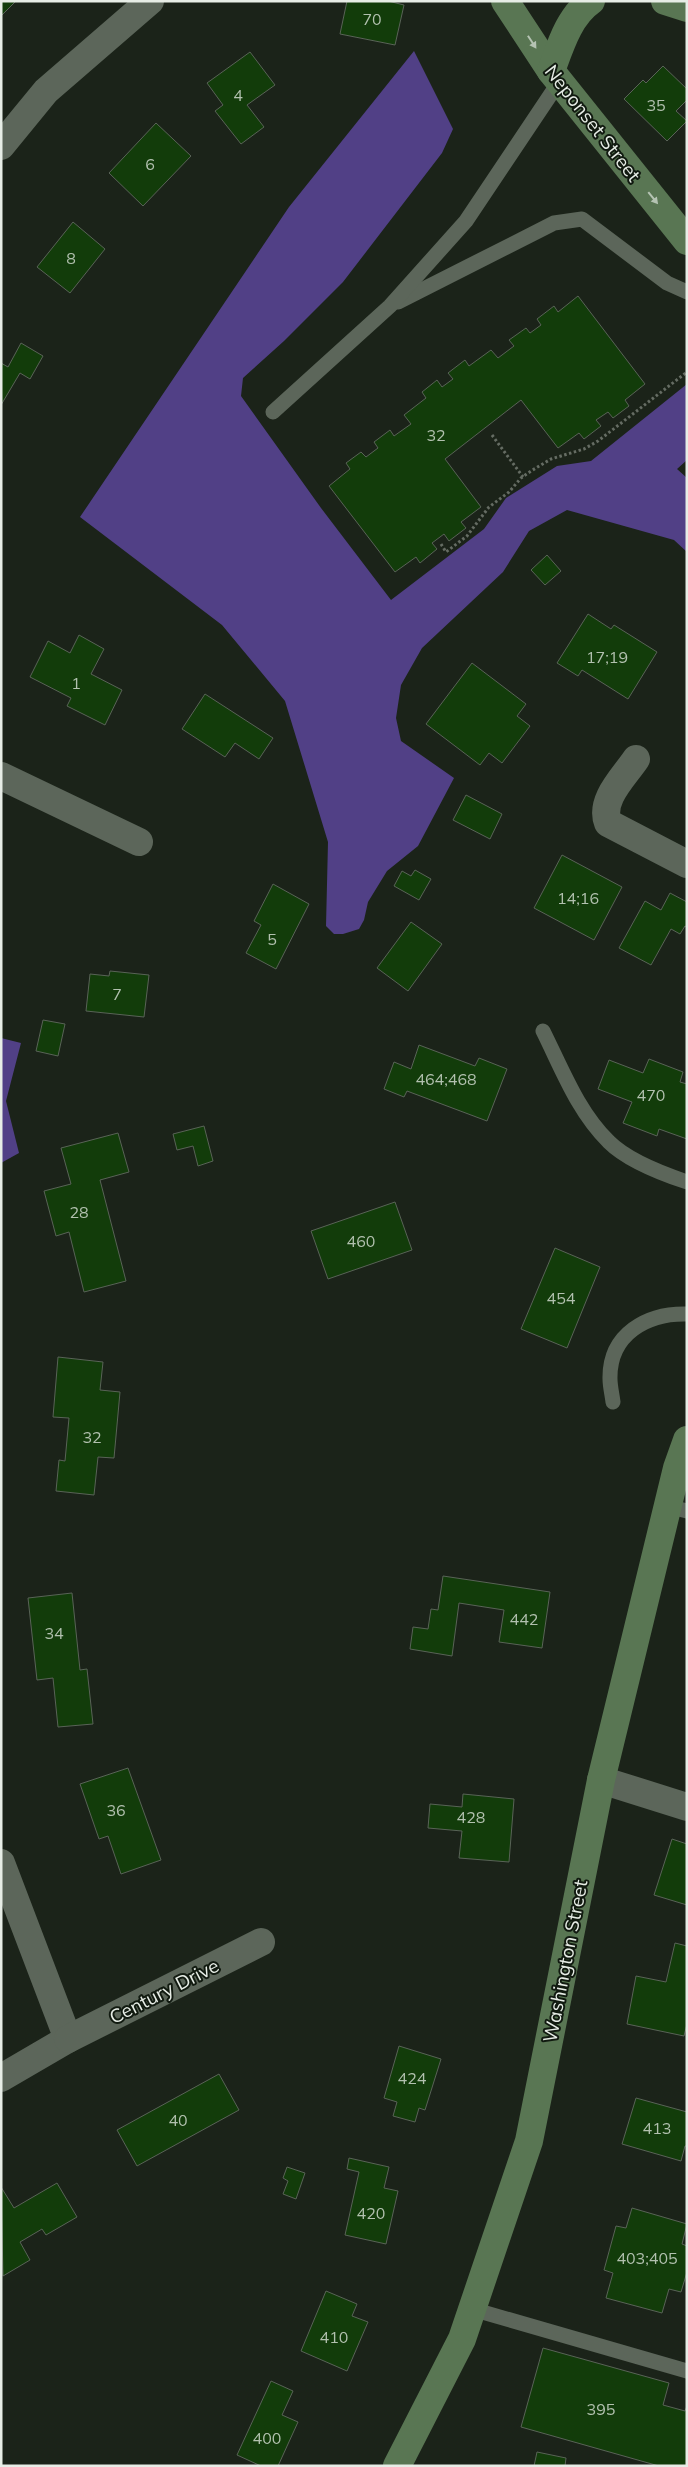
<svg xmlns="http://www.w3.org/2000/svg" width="688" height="2467" font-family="Mulish,sans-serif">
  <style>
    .forest { fill: #514086 }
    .building { fill: #123c0a; stroke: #596357 }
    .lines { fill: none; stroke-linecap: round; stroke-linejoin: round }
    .path { stroke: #656c63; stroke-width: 3; stroke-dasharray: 2.5 2.5; stroke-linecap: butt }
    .service { stroke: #5c665a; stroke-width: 15 }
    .minor { stroke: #5c665a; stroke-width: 28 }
    .tertiary { stroke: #5c665a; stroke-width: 28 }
    .secondary { stroke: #597653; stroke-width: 28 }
    .oneway { fill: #b5c3b3 }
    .labels { text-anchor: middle; stroke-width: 4; stroke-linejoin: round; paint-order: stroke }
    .number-label { font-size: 16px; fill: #b2c1af }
    .street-label { font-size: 19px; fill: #e7ede6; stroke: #111a10 }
  </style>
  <rect width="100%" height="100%" fill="#1b2319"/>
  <g class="forest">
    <path d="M414,51L453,129L442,153L343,282L284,341L243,378L241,396L321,508L391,600L484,529L506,498L557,466L591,461L687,384V460L677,469L687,478V552L674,540L567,510L529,531L503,572L422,648L401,685L396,718L401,741L454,778L418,846L387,871L368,902L364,920L359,929L343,934H334L326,926L328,842L285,701L222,625L80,517L289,207Z"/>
    <path d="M1,1038L21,1043L6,1101L19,1153L1,1163Z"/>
  </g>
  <g class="building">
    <path d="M1,1H16L1,16Z"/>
    <path d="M347,1H388L404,5L395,45L340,34Z"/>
    <path d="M250,52L275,85L247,105L264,127L241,144L215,111L223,105L207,83Z"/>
    <path d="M663,66L687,89V100L676,111L687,121L667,141L624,99L643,80L646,83Z"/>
    <path d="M156,123L191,156L143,206L109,173Z"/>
    <path d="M73,222L105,249L70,293L37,267Z"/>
    <path d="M578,296L645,384L625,400L629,406L613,418L608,412L596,420L601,426L584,439L579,433L558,448L521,400L445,459L481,507L461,522L466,528L449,541L444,534L432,543L437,549L420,563L416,557L395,572L329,486L350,469L346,463L361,452L366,457L378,448L374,442L390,430L394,436L411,424L404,415L426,398L422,392L437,380L442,387L453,379L448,373L465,360L469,366L491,350L498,358L514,346L509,340L526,328L530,333L541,325L537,319L554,306L558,312Z"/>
    <path d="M21,343L43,356L30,379L20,373L1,405V363L8,367Z"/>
    <path d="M547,555L561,571L545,585L531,570Z"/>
    <path d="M588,614L611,629L614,625L657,652L628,699L582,670L578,676L557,663Z"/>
    <path d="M79,635L104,649L91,674L122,690L105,725L67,706L71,698L30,677L48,641L70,653Z"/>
    <path d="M472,663L526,704L517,716L530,726L502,763L489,753L480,765L426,724Z"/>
    <path d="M205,694L273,738L259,759L235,743L225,757L182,729Z"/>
    <path d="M466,795L502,814L490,839L453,820Z"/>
    <path d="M562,855L622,887L594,940L534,908Z"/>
    <path d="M415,870L431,879L419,900L394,886L402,871L411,876Z"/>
    <path d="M273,884L309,904L276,969L246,953L261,925L254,921Z"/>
    <path d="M670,893L687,902V927L685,926L680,934L671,929L651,965L619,948L645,901L661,910Z"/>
    <path d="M411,922L442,944L408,991L377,968Z"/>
    <path d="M110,971L149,975L144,1017L86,1011L90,974L109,976Z"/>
    <path d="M43,1020L65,1024L58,1056L36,1051Z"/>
    <path d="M419,1045L475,1066L479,1058L507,1069L487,1121L407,1091L404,1097L384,1089L394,1062L411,1069Z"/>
    <path d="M649,1059L683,1072L680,1082L687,1084V1139L659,1129L657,1136L623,1123L632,1102L598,1089L609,1060L643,1073Z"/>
    <path d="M204,1126L213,1161L198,1166L193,1146L177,1150L173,1134Z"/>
    <path d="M118,1133L129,1172L100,1180L126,1281L84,1292L69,1232L56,1236L44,1191L71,1184L61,1148Z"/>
    <path d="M395,1202L412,1250L328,1279L311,1231Z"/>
    <path d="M555,1248L600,1267L567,1348L521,1329Z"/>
    <path d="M58,1357L103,1362L100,1390L120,1392L114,1458L98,1457L94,1495L56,1491L59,1460L65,1461L69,1418L53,1417Z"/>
    <path d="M443,1576L550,1592L542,1648L499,1642L504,1610L459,1603L452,1656L410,1649L413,1627L428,1629L431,1609L438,1610Z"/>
    <path d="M72,1593L80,1670L87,1669L93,1724L58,1727L53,1678L37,1680L28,1598Z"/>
    <path d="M128,1768L161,1860L121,1874L108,1836L99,1839L80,1784Z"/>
    <path d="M463,1794L514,1799L509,1862L459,1858L462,1831L428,1828L430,1804L462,1807Z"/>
    <path d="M672,1839L687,1844V1905L654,1895Z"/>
    <path d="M675,1943L687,1946V2024L684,2036L627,2024L636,1976L666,1982Z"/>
    <path d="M399,2046L441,2059L425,2110L419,2108L415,2122L393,2116L397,2102L384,2098Z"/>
    <path d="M219,2074L239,2110L137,2166L117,2130Z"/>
    <path d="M636,2098L687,2112V2146H685L681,2161L622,2144Z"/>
    <path d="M349,2158L389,2167L384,2188L398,2191L386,2244L345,2235L359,2172L347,2169Z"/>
    <path d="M287,2167L305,2173L296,2199L283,2194L288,2181L283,2178Z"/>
    <path d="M57,2183L77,2217L46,2235L42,2229L20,2242L30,2260L3,2276L1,2187L14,2208Z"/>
    <path d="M632,2208L687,2224L682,2244L687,2246V2272L681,2292L669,2289L662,2313L606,2298L613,2273L604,2270L616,2226L626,2228Z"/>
    <path d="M326,2291L357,2304L352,2316L368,2322L347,2371L301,2351Z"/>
    <path d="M543,2348L669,2383L663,2405L685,2411L687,2406V2466H659L521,2427Z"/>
    <path d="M271,2381L293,2391L282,2415L298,2422L278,2466H261L237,2455Z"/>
    <path d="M537,2452L566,2458L565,2466H534Z"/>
  </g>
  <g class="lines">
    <g class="path">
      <path d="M492,435L523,477"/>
      <path d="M441,544L446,552L467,536L489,507L509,492L521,478L531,471L551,459L584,449L598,441L687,372"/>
    </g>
    <g class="service">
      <path d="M398,302L554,223L582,219L667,283L687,292"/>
      <path d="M273,412L390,306L466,221L559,82"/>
      <path d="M543,1031C562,1069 578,1112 609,1142C627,1160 663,1174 687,1182"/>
      <path d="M613,1402C612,1394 610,1386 610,1379C609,1334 647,1313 687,1314"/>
      <path d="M667,1506L687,1511"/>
      <path d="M472,2309L687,2371"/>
    </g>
    <g class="minor">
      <path d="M1,146L46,91L150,1"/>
      <path d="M636,759C624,777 599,800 608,823L687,864"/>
      <path d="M1,776L139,842"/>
      <path d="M1,1863L68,2039L1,2078"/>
      <path d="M68,2039L261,1942"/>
    </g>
    <path class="tertiary" d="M601,1780L687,1807"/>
    <g class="secondary">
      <path d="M505,1L551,71L687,241"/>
      <path d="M665,1L687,8"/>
      <path d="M551,71C560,47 569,16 591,1"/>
      <path d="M397,2466L462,2339L529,2141L601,1780L677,1468L687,1440"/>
    </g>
  </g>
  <defs><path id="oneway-solid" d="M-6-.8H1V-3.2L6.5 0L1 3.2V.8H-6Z" transform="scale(1.25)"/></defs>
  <g class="oneway">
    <use href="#oneway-solid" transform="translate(532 42) rotate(57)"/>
    <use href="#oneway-solid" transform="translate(653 198) rotate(51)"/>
  </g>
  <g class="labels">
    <g class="number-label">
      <text x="372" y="25">70</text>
      <text x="238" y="101">4</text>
      <text x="656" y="111">35</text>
      <text x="150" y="170">6</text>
      <text x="71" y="264">8</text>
      <text x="436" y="441">32</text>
      <text x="607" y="663">17;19</text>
      <text x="76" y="689">1</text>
      <text x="578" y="904">14;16</text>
      <text x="272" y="945">5</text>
      <text x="117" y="1000">7</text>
      <text x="446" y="1085">464;468</text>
      <text x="651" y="1101">470</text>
      <text x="79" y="1218">28</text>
      <text x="361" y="1247">460</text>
      <text x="561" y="1304">454</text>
      <text x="92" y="1443">32</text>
      <text x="524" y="1625">442</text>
      <text x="54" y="1639">34</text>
      <text x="116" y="1816">36</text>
      <text x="471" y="1823">428</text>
      <text x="412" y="2084">424</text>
      <text x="178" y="2126">40</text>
      <text x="657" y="2134">413</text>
      <text x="371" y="2219">420</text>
      <text x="647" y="2264">403;405</text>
      <text x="334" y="2343">410</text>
      <text x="601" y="2415">395</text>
      <text x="267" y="2444">400</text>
    </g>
    <g class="street-label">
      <text transform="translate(593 123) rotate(52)" y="7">Neponset Street</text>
      <text transform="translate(565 1961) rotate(-79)" y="7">Washington Street</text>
      <text transform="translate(164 1991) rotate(-27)" y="7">Century Drive</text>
    </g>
  </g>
  <rect width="688" height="2467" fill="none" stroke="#e7ede6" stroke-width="5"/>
</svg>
